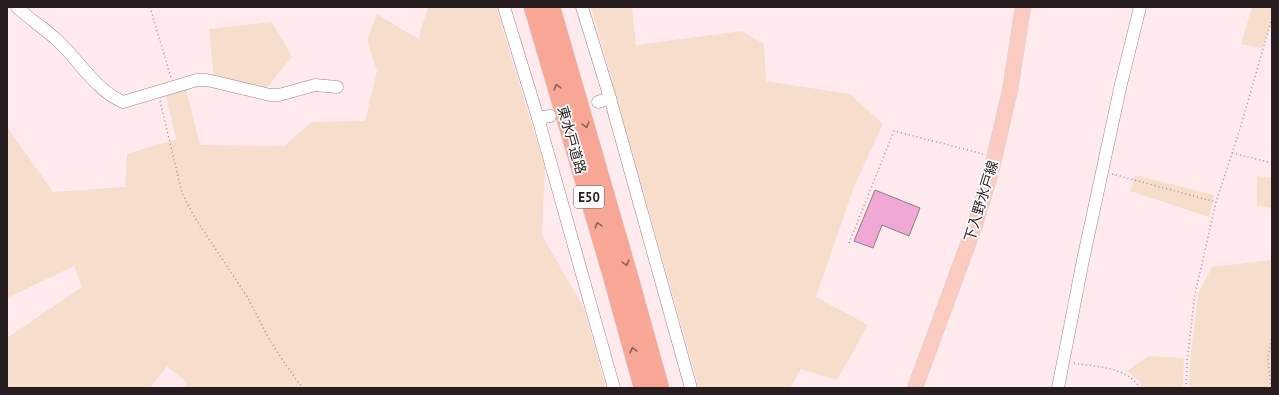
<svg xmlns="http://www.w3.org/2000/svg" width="1279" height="395" font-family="'PT Sans','Noto Sans JP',sans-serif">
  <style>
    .green { fill: #f7ddcc }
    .building { fill: #f0a9d5; stroke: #917987 }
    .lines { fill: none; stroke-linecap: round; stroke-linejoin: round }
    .minor-casing { stroke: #9d8085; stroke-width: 13 }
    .major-casing { stroke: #d4d2d2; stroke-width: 16 }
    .highway-casing { stroke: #d4d2d2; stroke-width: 19 }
    .path { stroke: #a19193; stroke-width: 1.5; stroke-dasharray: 1 3; stroke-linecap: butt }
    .minor { stroke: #fff; stroke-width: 12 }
    .major { stroke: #fbcac0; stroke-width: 15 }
    .highway { stroke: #f8a696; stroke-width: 18 }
    .oneway { stroke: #90615a }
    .labels { text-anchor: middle; stroke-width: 3.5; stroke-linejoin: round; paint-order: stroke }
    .shield { fill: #fff; stroke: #686062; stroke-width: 1 }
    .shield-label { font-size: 13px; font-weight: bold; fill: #271c1e }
    .street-label { font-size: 14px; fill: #271c1e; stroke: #fff }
  </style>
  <rect width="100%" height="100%" fill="#ffebee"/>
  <g class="green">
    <path d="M428,7H496L545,168L542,235L584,308L606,388H185L186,382L167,366L150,388H7V338L82,287L74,266L7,298V127L53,192L125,187L127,154L176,139L166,96L186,89L200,145L284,146L312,122L365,121L377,71L367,40L377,14L418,39Z"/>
    <path d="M591,7H632L636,45L742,31L764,44L766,81L850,94L883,124L854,187L816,297L868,325L837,380L801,369L790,388H699Z"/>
    <path d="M1252,7H1272V20L1262,48L1241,44Z"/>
    <path d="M272,22L292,57L263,92L214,78L209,29Z"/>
    <path d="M1135,175L1214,195L1209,217L1130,191Z"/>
    <path d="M1257,176L1272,178V208L1257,206Z"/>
    <path d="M1272,260V388H1189L1190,362L1198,294L1212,267Z"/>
    <path d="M1149,356L1184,358L1183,388H1143L1139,381L1127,371Z"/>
  </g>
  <path class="building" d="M875,190L920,208L909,236L882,225L873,248L854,241Z"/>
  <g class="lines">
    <g class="minor-casing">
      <g id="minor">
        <path d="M17,7C29,19 44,28 57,40C79,60 95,90 123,102L197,80H207L270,95H279L315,85L337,87"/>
        <path d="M504,7L538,118L614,388"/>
        <path d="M582,7L610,98L691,388"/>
        <path d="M598,102L610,98"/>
        <path d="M538,118L550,116"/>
        <path d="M1058,388L1083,260L1121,84L1140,7"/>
      </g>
    </g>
    <g class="major-casing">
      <path id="major" d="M915,388L975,225L991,172L1010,90L1023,7"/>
    </g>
    <g class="highway-casing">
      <g id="highway">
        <path d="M533,7L612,276L643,388"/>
        <path d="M551,7L628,273L660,388"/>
      </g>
    </g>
    <g class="path">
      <path d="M150,7L171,78"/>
      <path d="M160,101L182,193L195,218L248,298L267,335L276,350L297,381L303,388"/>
      <path d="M1232,153L1272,163"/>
      <path d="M1112,174L1216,202"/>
      <path d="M849,243L894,131L983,154"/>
      <path d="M1074,363C1097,367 1127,367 1140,388"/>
      <path d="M1186,388L1187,362L1195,294L1216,202L1239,132L1272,18"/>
      <path d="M1271,388L1268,358L1272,335"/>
    </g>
    <use href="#minor" class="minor"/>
    <use href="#major" class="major"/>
    <use href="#highway" class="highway"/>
  </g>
  <defs><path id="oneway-chevron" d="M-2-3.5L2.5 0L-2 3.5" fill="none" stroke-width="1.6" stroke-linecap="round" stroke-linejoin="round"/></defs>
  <g class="oneway">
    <use href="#oneway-chevron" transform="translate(557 87) rotate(-106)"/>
    <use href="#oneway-chevron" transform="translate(586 125) rotate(74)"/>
    <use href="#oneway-chevron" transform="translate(598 225) rotate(-106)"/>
    <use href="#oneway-chevron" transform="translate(626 263) rotate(74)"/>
    <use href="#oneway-chevron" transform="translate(633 350) rotate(-105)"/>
  </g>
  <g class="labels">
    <rect class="shield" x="574" y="186" width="30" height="22" rx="3"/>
    <g class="shield-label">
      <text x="589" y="202">E50</text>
    </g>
    <g class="street-label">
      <text transform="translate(572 140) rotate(74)" y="5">東水戸道路</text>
      <text transform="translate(981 201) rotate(-73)" y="5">下入野水戸線</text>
    </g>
  </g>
  <rect width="1279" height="395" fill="none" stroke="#271c1e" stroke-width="16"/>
</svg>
